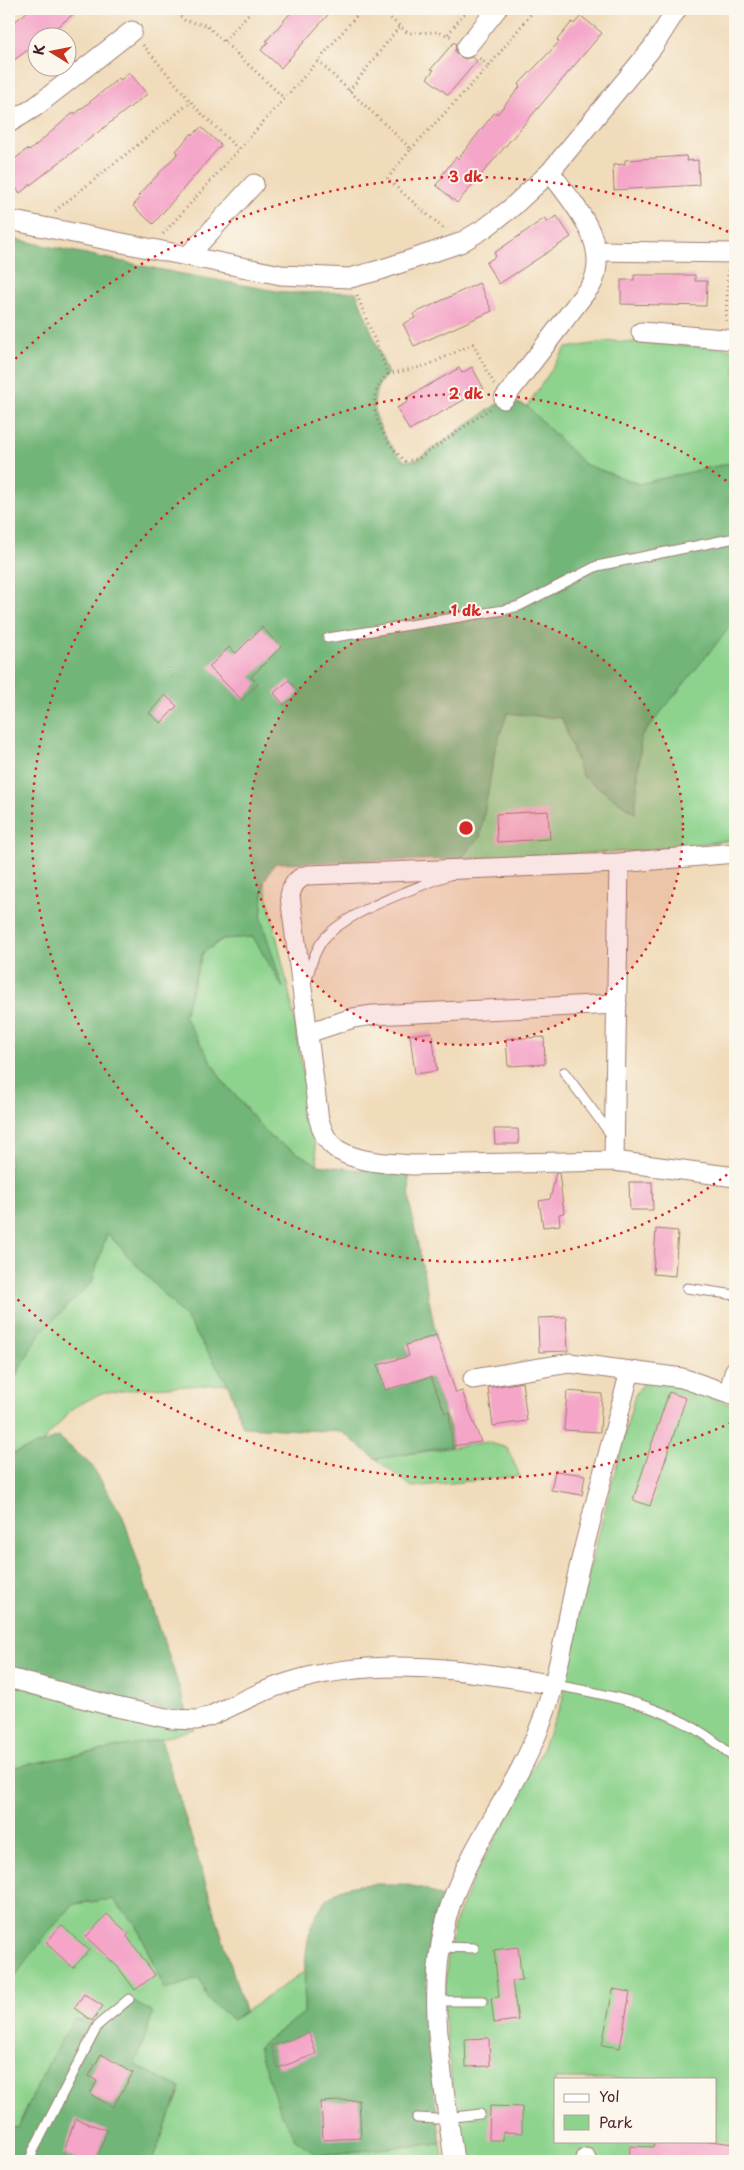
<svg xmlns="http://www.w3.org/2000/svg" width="744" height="2170" font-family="'Playpen Sans',sans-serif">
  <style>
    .green { fill: #8dd38d; stroke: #6c795c; fill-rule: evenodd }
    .forest { fill: #72b578; stroke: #5e6a52 }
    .building { fill: #f4a5c8 }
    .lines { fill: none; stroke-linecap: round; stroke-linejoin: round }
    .service-casing { stroke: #9d7d72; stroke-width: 11 }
    .minor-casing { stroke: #9d7d72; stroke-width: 21 }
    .path { stroke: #9d7d72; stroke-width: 3; stroke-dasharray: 1 4; stroke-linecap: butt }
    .service { stroke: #fff; stroke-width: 9 }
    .minor { stroke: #fff; stroke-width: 19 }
    .ring { fill: none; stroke: #d62828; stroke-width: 2.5; stroke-dasharray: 2.5 5 }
    .centre { fill: #d62828; stroke: #fbf7ec; stroke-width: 2.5 }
    .ring-label { font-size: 15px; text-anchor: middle; font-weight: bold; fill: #d62828; stroke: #fbf7ec; stroke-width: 4; stroke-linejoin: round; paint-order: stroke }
  </style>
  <rect width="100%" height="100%" fill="#fbf7ec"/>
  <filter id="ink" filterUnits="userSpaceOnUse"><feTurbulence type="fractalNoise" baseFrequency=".02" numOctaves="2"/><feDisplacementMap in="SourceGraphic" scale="10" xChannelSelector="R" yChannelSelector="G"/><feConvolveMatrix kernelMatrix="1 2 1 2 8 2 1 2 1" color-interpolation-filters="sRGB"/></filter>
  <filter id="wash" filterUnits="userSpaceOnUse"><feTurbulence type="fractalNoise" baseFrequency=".0096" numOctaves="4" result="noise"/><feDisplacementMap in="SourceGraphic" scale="20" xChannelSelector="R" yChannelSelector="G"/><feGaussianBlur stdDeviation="1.12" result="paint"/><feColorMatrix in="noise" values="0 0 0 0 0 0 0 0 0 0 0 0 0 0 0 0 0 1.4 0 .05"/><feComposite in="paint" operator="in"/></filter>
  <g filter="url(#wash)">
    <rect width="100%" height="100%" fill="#f0dbba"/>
    <g class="green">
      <path d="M612,341L735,349V462L639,484L584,464L527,406L566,348Z"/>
      <path d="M729,627L735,628V840L639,851L460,859L480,837L495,750L507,713L562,718L582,776L635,813L641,737Z"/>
      <path d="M264,881L291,1001L318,1165L270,1137L222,1080L184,1016L203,953L223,939L253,937L282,985L261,919Z"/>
      <path d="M107,1233L187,1319L228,1384L145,1388L99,1394L72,1409L41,1444L9,1455V1387L40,1333L92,1282Z"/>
      <path d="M645,1380C677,1382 706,1394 735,1407V2161H460L444,2011L447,1963L455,1921L476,1873L514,1806L540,1754L563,1700L575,1625L635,1395ZM555,2079H715V2141H555Z"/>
      <path d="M487,1442L507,1448L520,1476L412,1487L376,1459Z"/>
      <path d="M9,1683L194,1729L161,1739L9,1768Z"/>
      <path d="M112,1899L136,1924L165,1990L200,1978L233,2020L305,1971L304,2013L258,2047L318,2155L441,2143L444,2161H152L181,2088L135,2065L153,2013L52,2056L17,2129L9,2126V1981L10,1982L49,1931L74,1904Z"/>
    </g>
    <g class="forest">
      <path d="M9,238L172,272L287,293L356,292L388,374C359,399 382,440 405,461L418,459L504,399L527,406L584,464L638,484L735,462V628H729L641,737L635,813L582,776L562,718L507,713L495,750L480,837L460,859L275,863L264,881L261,919L283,988L253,937L223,939L202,953L184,1016L222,1080L270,1137L318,1165L409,1175L410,1205L436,1335L406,1346L412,1364L425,1360L450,1428L452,1446L376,1459L342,1432L243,1427L228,1384L187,1319L107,1233L92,1282L40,1333L9,1387V609L15,606H9Z"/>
      <path d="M59,1437L92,1466L123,1517L183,1699L186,1714C126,1702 66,1687 9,1666V1455Z"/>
      <path d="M161,1739L245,2011L233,2020L207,1999L200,1978L165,1990L136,1924L112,1899L74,1904L49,1931L10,1983L9,1981V1768Z"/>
      <path d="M403,1884L425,1889L442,1897L429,1938L426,2014L428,2046L441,2143L318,2155L295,2139L278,2107L258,2047L304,2013C305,1977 300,1916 335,1893C353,1881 383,1885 403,1884Z"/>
      <path d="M129,1999L153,2013L135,2065L181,2088L152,2161H9V2126L17,2128L52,2056L73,2020L98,2025Z"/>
    </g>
    <g id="blocks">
      <g class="building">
        <path d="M31,9H80L43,38H38V42L9,64V26Z"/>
        <path d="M294,9H333L281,68L261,50L268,42L266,41Z"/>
        <path d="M581,16L602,33L457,203L436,185L443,177L441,176L456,157L458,159L495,112L497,114L520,87L518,85L559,42L557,40L572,22L574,24Z"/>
        <path d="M454,42L456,44L455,52L459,56L465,59L472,57L477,61L448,95L427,78L434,70L431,69Z"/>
        <path d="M129,72L147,94L20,193L9,179V164L27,149L29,151L74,112L75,114L119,78L121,80Z"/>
        <path d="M201,127L221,145L153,224L133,206L140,198L138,196L178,153L176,151L192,133L193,135Z"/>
        <path d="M686,156L687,161L698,160L699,185L614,190L613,165L625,164V160Z"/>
        <path d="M557,216L571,237L499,284L486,263L496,256L494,253L545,218L547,222Z"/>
        <path d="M634,275H695V281H707L706,306L621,304V280H634Z"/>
        <path d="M479,283L492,311L414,346L403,324L415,318L413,314Z"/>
        <path d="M472,367L484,389L409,430L397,408L408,402L406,398L459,368L462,373Z"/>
        <path d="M262,627L281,647L251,677L258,684L242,700L209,667L229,647L236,653Z"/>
        <path d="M289,680L299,693L284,705L274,693Z"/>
        <path d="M165,695L177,706L161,723L149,713Z"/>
        <path d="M548,811L550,839L497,842L496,814Z"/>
        <path d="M432,1032L437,1071L415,1074L410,1035Z"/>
        <path d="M544,1037L545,1064L508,1066L506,1039Z"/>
        <path d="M494,1129H518L519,1144H495Z"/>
        <path d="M556,1173H559L564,1213L559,1214L560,1225L543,1227L539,1201L550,1199Z"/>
        <path d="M629,1182H652L653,1210H630Z"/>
        <path d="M656,1229L678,1231L675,1276L653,1274Z"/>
        <path d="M566,1317L568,1351L539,1352L538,1318Z"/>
        <path d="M436,1335L456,1393L462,1391L481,1442L452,1446L449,1412L445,1413L431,1377L385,1390L378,1365L409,1356L406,1345Z"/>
        <path d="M522,1382L527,1421L493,1426L488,1388Z"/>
        <path d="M567,1391L602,1394L600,1432L564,1430Z"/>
        <path d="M669,1392L686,1398L650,1506L633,1500Z"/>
        <path d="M555,1471L585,1475L582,1495L551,1490Z"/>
        <path d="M107,1914L129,1934L127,1936L155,1975L135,1990L118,1967L86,1937Z"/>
        <path d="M61,1925L89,1950L73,1968L46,1943Z"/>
        <path d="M518,1947L522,1980L512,1981L518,2020L494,2023L491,1998L499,1997L494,1950Z"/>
        <path d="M613,1989L630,1992L620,2048L602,2045Z"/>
        <path d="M84,1994L103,2006L92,2021L74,2008Z"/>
        <path d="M309,2033L316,2054L278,2068L271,2046Z"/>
        <path d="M489,2038L490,2066L466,2067L465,2039Z"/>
        <path d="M101,2054L133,2073L113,2107L90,2094L97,2081L89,2076Z"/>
        <path d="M359,2100L361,2138L323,2140L321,2102Z"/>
        <path d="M490,2106L522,2107V2133L503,2132V2140H489Z"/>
        <path d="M75,2119L107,2130L96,2161H81L63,2155Z"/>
        <path d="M654,2141H711L734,2144L732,2161H629L630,2146L654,2147Z"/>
      </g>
    </g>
  </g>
  <g filter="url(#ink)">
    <use href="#blocks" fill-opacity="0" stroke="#9d7d72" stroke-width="1"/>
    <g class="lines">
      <g class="service-casing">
        <g id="service">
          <path d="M328,638L504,610L519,606L597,566L735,538"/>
          <path d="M306,983C310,968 314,952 323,940C345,912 416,888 449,875"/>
          <path d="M564,1072L612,1136"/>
          <path d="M687,1288L735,1295"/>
          <path d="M554,1685C619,1696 687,1711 735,1759"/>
          <path d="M441,1947L474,1948"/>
          <path d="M436,2001H483"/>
          <path d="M417,2118L437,2119L480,2114"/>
          <path d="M30,2161L33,2151L98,2025L129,1999"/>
        </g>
      </g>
      <g class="minor-casing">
        <g id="minor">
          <path d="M466,48L497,9"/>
          <path d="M9,123L35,107L132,31"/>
          <path d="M9,220L281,275L350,278L380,270L460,243L485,228L510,209L550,172L653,47L677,9"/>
          <path d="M597,251L735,253"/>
          <path d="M188,256L254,184"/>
          <path d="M641,332L735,340"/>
          <path d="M504,399L592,284C611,244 573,203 550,172"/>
          <path d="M735,853L619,863L308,875C297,878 292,885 290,896L319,1120C322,1129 324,1137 331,1144C349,1163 389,1163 413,1165L614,1161L735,1177"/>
          <path d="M308,1033L353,1018L373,1015L617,1004"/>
          <path d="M614,1161L619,863"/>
          <path d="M473,1379L570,1363L630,1371"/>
          <path d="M728,1394L735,1370"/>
          <path d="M9,1678L112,1706L171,1719L197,1720L210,1716C235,1705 260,1691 287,1683C374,1655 466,1669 554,1685"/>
          <path d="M586,2158V2161"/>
          <path d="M454,2161C443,2072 421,1982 454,1895C478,1834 520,1782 542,1721C560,1672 567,1619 579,1568C595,1502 613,1437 630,1371L682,1378L735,1396"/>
        </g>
      </g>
      <g class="path">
        <path d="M115,9L121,17"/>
        <path d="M174,9L185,21L206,25L284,98"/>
        <path d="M379,9L408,33L439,32L452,37"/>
        <path d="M448,34L468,9"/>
        <path d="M224,41L253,9"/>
        <path d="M143,45L197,109L239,150"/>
        <path d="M318,61L411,149L387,179L445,230"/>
        <path d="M489,66L535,9"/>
        <path d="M349,91L399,27"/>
        <path d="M411,149L489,66L479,58"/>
        <path d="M55,211L191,102"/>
        <path d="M163,234L318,61L362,9"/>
        <path d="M357,295L388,374C359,399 382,440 405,461L418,459L491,408"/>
        <path d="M726,321L728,270"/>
        <path d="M388,374L426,366L473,344L494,384"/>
      </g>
      <use href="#service" class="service"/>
      <use href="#minor" class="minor"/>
    </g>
  </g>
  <circle cx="466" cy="828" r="217" fill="#d62828" fill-opacity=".12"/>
  <g class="ring">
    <circle cx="466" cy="828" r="217"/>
    <path d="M733 1170A434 434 0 1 1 733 486"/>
    <path d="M731 1423A651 651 0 0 1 10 1292M10 364A651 651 0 0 1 731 233"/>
  </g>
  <circle cx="466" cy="828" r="8" class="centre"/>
  <g class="ring-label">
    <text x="466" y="182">3 dk</text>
    <text x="466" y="399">2 dk</text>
    <text x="466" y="616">1 dk</text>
  </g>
  <rect width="744" height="2170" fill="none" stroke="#fbf7ec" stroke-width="30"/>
  <rect x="554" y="2078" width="162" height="65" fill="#fbf7ec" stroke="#b4a19f"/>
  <rect x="564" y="2094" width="25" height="8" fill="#ffffff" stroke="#b4a19f"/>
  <text x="599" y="2102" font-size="15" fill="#4a1f2b">Yol</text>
  <rect x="564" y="2115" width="25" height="15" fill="#8dd38d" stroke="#b4a19f"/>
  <text x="599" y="2128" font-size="15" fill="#4a1f2b">Park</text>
  <g transform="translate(52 52) rotate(280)"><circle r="24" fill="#fbf7ec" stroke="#b4a19f"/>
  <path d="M0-4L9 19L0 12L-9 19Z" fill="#c8321e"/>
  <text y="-8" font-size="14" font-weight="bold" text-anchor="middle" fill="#4a1f2b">K</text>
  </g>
</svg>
